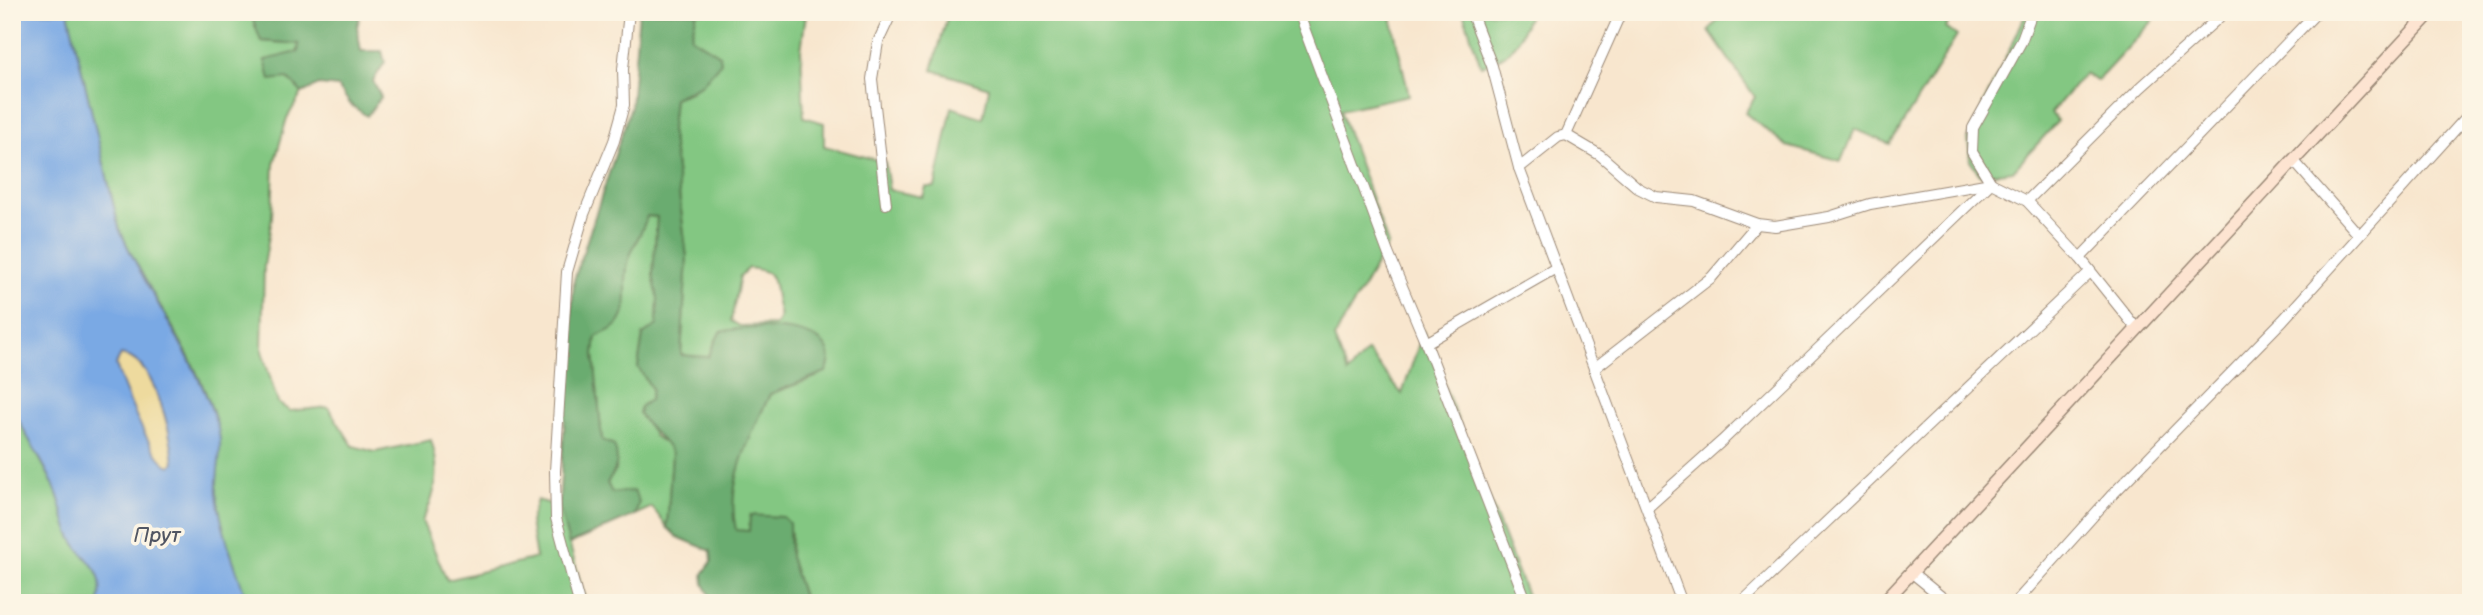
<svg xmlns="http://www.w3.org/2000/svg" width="2483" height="615" font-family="'Balsamiq Sans',sans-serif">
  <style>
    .green { fill: #83c782; stroke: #5f7850; stroke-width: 2; fill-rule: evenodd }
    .forest { fill: #6aac70; stroke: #526b47; stroke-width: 2 }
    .sand { fill: #eeda9e; stroke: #94825e; stroke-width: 2 }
    .water { fill: #7aa9e4; stroke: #5a6a81; stroke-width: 2; fill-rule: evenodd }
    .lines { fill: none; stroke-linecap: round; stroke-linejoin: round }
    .minor-casing { stroke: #9a8876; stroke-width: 12 }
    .secondary-casing { stroke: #9a8876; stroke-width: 15 }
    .minor { stroke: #fff; stroke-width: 10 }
    .secondary { stroke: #fde4d1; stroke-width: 12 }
    .labels { text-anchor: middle; stroke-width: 7; stroke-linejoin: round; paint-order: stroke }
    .water-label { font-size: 21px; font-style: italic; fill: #515663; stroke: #fcf5e5 }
  </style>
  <rect width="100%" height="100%" fill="#fcf5e5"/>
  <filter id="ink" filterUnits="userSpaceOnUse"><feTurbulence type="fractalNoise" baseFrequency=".0143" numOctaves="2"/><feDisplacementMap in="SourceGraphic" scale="14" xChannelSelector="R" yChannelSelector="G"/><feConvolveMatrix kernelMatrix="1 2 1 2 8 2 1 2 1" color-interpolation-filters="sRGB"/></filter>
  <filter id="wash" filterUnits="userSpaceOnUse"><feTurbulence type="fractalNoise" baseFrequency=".00686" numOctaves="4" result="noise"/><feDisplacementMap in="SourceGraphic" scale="28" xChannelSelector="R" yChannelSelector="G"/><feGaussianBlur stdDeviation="1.57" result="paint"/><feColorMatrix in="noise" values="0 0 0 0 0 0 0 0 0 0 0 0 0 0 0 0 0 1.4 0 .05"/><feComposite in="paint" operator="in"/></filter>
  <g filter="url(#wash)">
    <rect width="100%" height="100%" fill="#f8e6ce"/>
    <g class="green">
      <path d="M68,12H250L261,41L299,44L298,52L265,61L294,81L302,93L287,118L274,164L272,217L264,266L262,351L278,403L290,411L328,407L353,446L375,452L431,440C441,470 437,493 422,521L447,580L536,558L530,522L537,500L559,506L586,603H248C236,568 221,531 217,494C215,471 224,448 217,425C197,354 148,295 119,228Z"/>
      <path d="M697,12L806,14L801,50L804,117L824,123V146L885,162L889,190L923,197L926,187H935L952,107L983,118L989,88L932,70L947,18L940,12H1390L1409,95L1340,110L1388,244L1334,338L1348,373L1367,351L1402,394L1423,332L1530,603H805L790,557L791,533L751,515L749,531H735C725,482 750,437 770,394L816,377L782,329L720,332L708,358L681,356L687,258L671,129L674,98L691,92L720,55L691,37ZM748,268C778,271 772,279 777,303C779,313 782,316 776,325L740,326L731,321L740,276Z"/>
      <path d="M1463,12H1530C1517,45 1515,54 1481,66Z"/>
      <path d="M1724,12H1953L1946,28L1957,36L1890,144L1855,129L1841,161L1787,146L1745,113L1755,97L1709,31Z"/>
      <path d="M2027,12H2161L2097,81L2084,74L2051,113L2058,121L2013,171L1980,175L1970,161L1968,137Z"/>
      <path d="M647,216L657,217L653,275L658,298L657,326L643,335L638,367L652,389L650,400L641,406L654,436L669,446L672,454L667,527L652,507L635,515L639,502L611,493L607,483L616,470L614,445L602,440L594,354L595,337C603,333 615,329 619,322C630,308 624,284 627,267C630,248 642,234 647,216Z"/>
      <path d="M12,404C23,435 44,461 56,491C63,507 65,528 74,542C90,566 107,569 99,603H12Z"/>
    </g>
    <g class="forest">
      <path d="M250,12H361L357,27L361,51H382L385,62L373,81L381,97L367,116L351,105L338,87L319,85L302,93L288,78L270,80L265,60L298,52L299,44L261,41Z"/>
      <path d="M639,12H697L691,37L720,55L721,62L701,85L674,98L671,129L687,258L681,355L708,357L720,332C747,325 850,322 826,372L770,394C750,437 725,483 736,530L749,531L750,515L783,517L789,523L790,557L805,603H714L704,584L703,574L712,561L711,551L677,537L667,527L672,454C665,438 647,430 639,413L641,406L650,400L652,389L638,367L643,335L657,325L658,298L653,275L657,217L647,216C642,235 630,248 627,267C624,284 630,308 619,323C615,329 603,333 596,337L594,354L602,440L614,445C620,460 616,471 607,483L612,493L634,491L639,502L635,515L569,544L559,506L574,280L631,106Z"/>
    </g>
    <path class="sand" d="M121,355C155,358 171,434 174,462L171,466H166C145,444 123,393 116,364Z"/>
    <path class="water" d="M12,12H68L119,228C148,296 195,355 217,425C225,450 215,470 217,494C221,531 236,568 248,603H99C106,568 90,567 74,542C65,528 63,507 56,491C44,460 23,435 12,404ZM121,355C155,357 171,434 174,462L171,466C153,464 121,383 116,364Z"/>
  </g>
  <g filter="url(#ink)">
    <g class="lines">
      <g class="minor-casing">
        <g id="minor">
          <path d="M1298,12L1388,253L1426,343"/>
          <path d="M1471,12L1492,66L1519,168L1682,603"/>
          <path d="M1566,135L1621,12"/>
          <path d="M2293,160L2358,234"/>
          <path d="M1519,168L1558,137L1566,135L1600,155L1638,188L1656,197L1694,201L1757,224L1775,226L1829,217L1870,204L1991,183L2027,201L2080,258L2136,328"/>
          <path d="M2027,201L2140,88L2225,12"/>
          <path d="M886,204L872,79L878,42L892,12"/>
          <path d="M2080,258L2317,12"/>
          <path d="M1596,367L1712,277L1757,224"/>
          <path d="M1647,508L1722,441L1991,183L1972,152L1973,128L2021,42L2032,12"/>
          <path d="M1911,572L1949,603"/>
          <path d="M579,603L556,518L555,471L567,272L584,214L614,141L624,105L623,69L629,12"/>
          <path d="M1527,603L1426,343L1556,268"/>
          <path d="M1741,603L2090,272"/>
          <path d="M2015,603L2111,496L2283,320L2471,112"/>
        </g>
      </g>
      <g class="secondary-casing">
        <path id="secondary" d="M1883,603L2431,12"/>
      </g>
      <use href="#minor" class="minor"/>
      <use href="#secondary" class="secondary"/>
    </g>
  </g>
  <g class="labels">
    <g class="water-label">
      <text x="157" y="542">Прут</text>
    </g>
  </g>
  <rect width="2483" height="615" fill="none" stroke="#fcf5e5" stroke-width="42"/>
</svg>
